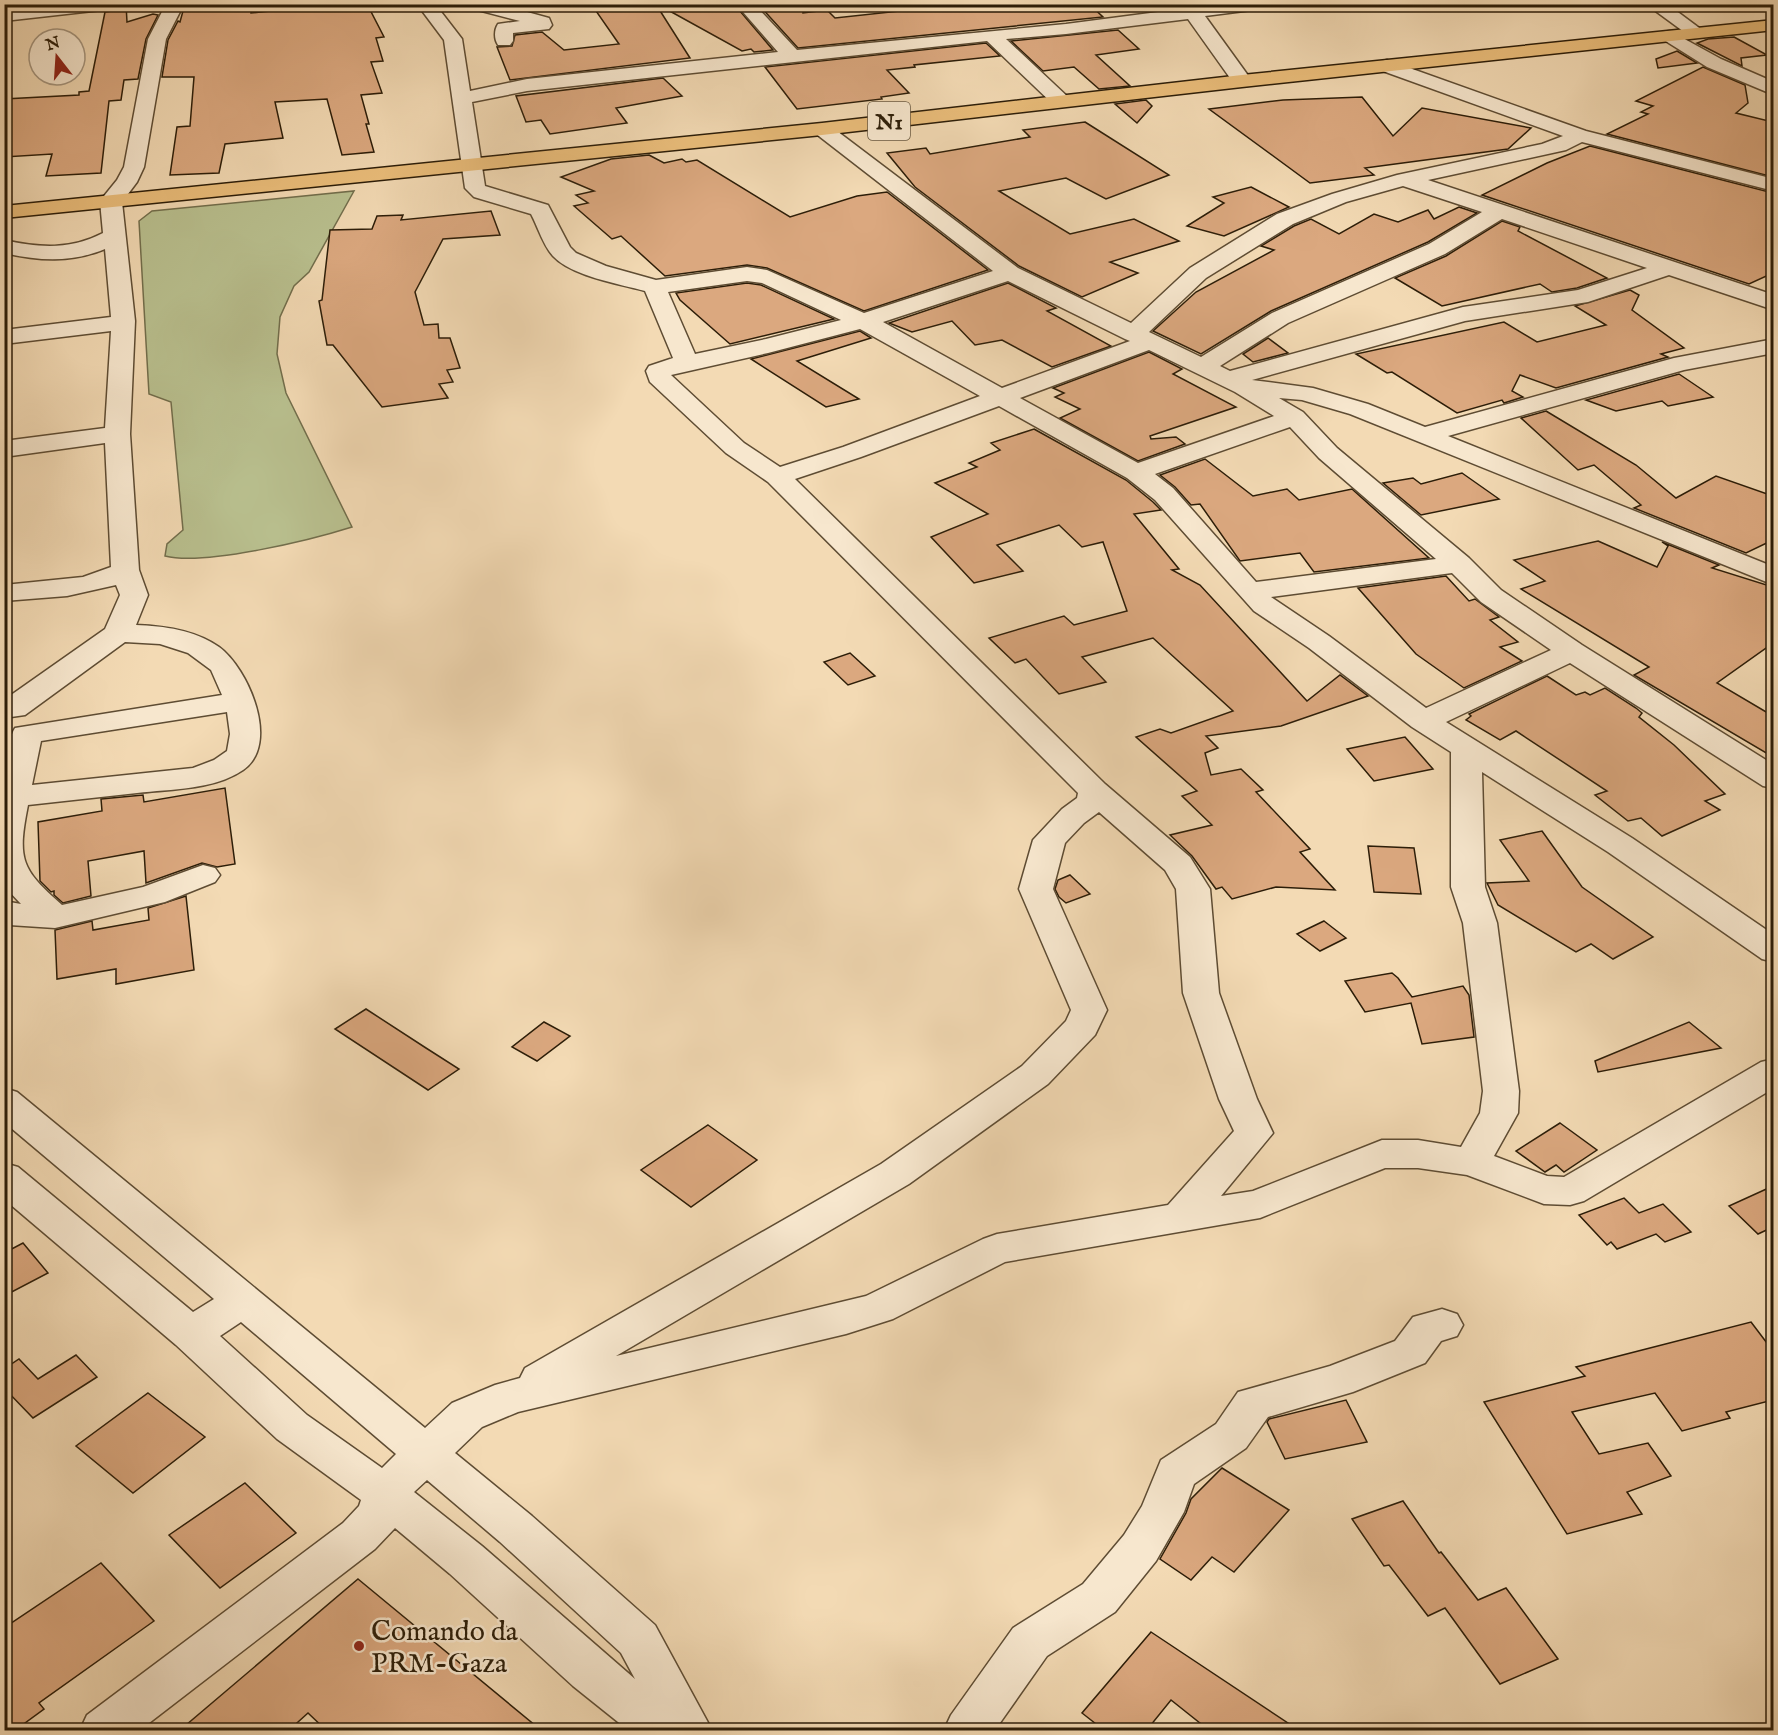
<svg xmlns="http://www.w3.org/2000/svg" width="1778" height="1735" font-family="'IM FELL English',serif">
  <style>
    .green { fill: #b9c08f; stroke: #726e4c; stroke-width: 1.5 }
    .building { fill: #dba87f; stroke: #2c1d08; stroke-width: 1.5 }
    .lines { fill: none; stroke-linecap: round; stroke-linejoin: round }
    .minor-casing { stroke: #5e4c33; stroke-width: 3 }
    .highway-casing { stroke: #2c1d08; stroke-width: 3 }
    .minor { fill: #f7e7ce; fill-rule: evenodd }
    .highway { fill: #eabd7a; fill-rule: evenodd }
    .poi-dot { fill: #8f2418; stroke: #f7e7ce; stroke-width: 2 }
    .labels { text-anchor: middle; stroke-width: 5; stroke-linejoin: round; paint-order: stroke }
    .shield { fill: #f7e7ce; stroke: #695a43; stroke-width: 1.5 }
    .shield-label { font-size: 22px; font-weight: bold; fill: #2c1d08 }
    .near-poi-label { font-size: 28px; fill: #2c1d08; stroke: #f7e7ce; text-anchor: start }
  </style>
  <rect width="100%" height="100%" fill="#f3dab4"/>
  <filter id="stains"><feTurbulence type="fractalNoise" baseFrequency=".00333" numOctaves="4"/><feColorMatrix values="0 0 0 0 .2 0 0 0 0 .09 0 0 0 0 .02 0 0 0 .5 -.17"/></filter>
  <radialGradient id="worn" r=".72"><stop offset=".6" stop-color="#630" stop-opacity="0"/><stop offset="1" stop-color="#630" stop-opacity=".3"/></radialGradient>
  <path class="green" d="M354,191L309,272L294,286L280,317L277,354L286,393L352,527C311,540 205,566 165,556L167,544L183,530L171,402L149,394L139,221L152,211Z"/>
  <g class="building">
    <path d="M121,4H126L127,22L153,14L158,15L146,39L138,79L124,80L121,100L109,101L101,173L46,176L52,154L4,157V99L79,95V92L89,91L105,12L112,11Z"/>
    <path d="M336,4H367L384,37L376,38L383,61L371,62L382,93L361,95L369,124H366L374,152L342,155L327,99L275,102L283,138L225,144L219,173L170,175L177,127L190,126L194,77H162L168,40L178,21L180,22L183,11L251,7V13Z"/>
    <path d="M657,4H734L773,50L754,52L751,49L742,51Z"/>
    <path d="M758,4H803V13L827,10L835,18L946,6L949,8L980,4H1089L1103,17L798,48Z"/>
    <path d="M657,6L690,58L510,80L497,47L512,46L515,35L542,32L564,50L619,44L596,11Z"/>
    <path d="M1118,30L1139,49L1096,55L1130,86L1099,89L1074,67L1043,71L1011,41Z"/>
    <path d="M1734,37L1767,55L1741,58L1742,66L1697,43L1708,39Z"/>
    <path d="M986,43L1000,56L914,65L915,67L887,70L909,93L881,97L882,99L797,109L765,67Z"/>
    <path d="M1677,51L1697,63L1658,68L1656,59Z"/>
    <path d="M1703,67L1745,85L1748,103L1736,113L1773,122V177L1607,134L1648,114L1641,112L1653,106L1636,101Z"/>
    <path d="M663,78L682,96L616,108L627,123L550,134L541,120L526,122L516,96Z"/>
    <path d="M1362,97L1393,136L1422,108L1531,128L1508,149L1365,168L1374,175L1310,183L1209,109L1283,100Z"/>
    <path d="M1146,100L1152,106L1137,123L1115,104Z"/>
    <path d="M1085,122L1169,175L1106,199L1066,178L999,191L1070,234L1134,219L1179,241L1110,262L1138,273L1082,297L1019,266L915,187L887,153L926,148L930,154L1030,137L1023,130Z"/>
    <path d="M1590,146L1773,193V273L1749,284L1482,195L1547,163Z"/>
    <path d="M649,155L664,163L682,159L686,162L697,160L790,217L857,196L887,192L988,270L864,311L767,268L747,265L665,276L621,236L612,239L574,206L588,203L576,195L594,191L561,177L611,159Z"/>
    <path d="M1251,187L1289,207L1224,236L1187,226L1224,203L1213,197Z"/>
    <path d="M1459,207L1477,213L1428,242L1271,311L1201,354L1153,331L1196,292L1274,250L1261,246L1294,226L1311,219L1339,234L1374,214L1398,222L1428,210L1434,219Z"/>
    <path d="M491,211L500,235L443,239L415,292L424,325L438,324L439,338H450L460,368L447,370L453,382L439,384L448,398L382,407L333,345H327L319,301L322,300L330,230L372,229L377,216L403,215L401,220Z"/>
    <path d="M1502,221L1520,227L1518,231L1607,278L1577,288L1552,292L1540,284L1442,306L1395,278L1446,256Z"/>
    <path d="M747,283L761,285L834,319L730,344L680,300L676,293Z"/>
    <path d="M1008,283L1056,308L1047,311L1111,346L1052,367L1002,340L975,345L952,321L912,332L889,323Z"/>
    <path d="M1630,290L1639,295L1632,310L1684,348L1661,354L1668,357L1556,388L1520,375L1512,391L1523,397L1504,403L1502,400L1457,413L1392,372L1387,373L1356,354L1504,322L1537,342L1606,325L1575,306Z"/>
    <path d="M860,331L871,338L797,361L859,399L826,407L751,359Z"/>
    <path d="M1268,338L1288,353L1253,362L1243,354Z"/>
    <path d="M1149,352L1182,369L1173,374L1236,407L1150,436L1151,439L1176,437L1185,444L1138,461L1060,418L1080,409L1055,397L1064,393L1053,388Z"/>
    <path d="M1679,374L1713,397L1668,406L1662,401L1616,411L1586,400Z"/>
    <path d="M1546,411L1636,465L1676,498L1716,476L1773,496V540L1746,553L1634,508L1641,505L1594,465L1578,470L1521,418Z"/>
    <path d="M1034,429L1126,480L1153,502L1161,510L1134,514L1179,569L1172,570L1200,585L1307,701L1340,675L1368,696L1281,726L1206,736L1218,748L1205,753L1211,775L1241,769L1263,790L1256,792L1310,849L1300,852L1335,890L1276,887L1232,899L1222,887L1216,889L1192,856L1170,835L1212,825L1182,796L1197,791L1136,737L1160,729L1171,733L1233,711L1153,638L1082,657L1106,682L1059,694L1026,659L1015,663L989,638L1064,616L1074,625L1127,611L1103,542L1082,547L1059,525L997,545L1023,571L974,583L931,537L988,514L935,483L977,467L969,463L1000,450L991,443Z"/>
    <path d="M1205,459L1253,496L1287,489L1299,500L1352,489L1429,558L1314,572L1300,553L1240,561L1200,504L1191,505L1175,487L1160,475Z"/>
    <path d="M1462,473L1499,499L1421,515L1383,483L1413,478L1421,484Z"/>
    <path d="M1598,541L1657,567L1668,546L1662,542L1719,565L1712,568L1773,587V643L1717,683L1773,716V757L1634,675L1649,667L1521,589L1545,581L1514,560Z"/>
    <path d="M1446,576L1469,601L1475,599L1499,617L1490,620L1518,642L1500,647L1522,661L1464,688L1416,654L1358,588Z"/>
    <path d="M850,653L875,676L848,685L824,662Z"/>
    <path d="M1547,676L1576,695L1585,692L1590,695L1605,688L1636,708L1642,713L1639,717L1674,745L1725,794L1705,801L1720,810L1662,836L1641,818L1628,821L1595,795L1607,791L1516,731L1500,740L1466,720L1471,716L1469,714Z"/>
    <path d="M1405,737L1433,769L1374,781L1347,749Z"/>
    <path d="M225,788L235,864L217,867L202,863L146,883L144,851L88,861L91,896L63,903L54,895V891L51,892L40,881L38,822L102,811L101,799L143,795L144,802Z"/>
    <path d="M1542,831L1582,887L1653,937L1613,959L1591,944L1576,952L1498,905L1487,883L1529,881L1500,840Z"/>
    <path d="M1368,846L1414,848L1421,894L1374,892Z"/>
    <path d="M1070,875L1090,894L1066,903L1059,897L1055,889L1058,880Z"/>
    <path d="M186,896L194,970L116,984V969L57,979L55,930L92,921L93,930L149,920L148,908Z"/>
    <path d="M1324,921L1346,938L1320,951L1297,934Z"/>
    <path d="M1392,973L1398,978L1412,997L1463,986L1469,995L1474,1037L1422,1044L1411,1003L1365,1012L1345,981Z"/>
    <path d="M366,1009L426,1048L459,1069L428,1090L335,1029Z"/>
    <path d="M544,1022L570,1036L537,1061L512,1047Z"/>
    <path d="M1689,1022L1721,1048L1598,1072L1595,1061Z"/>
    <path d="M1560,1123L1597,1150L1564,1172L1556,1165L1545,1172L1516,1151Z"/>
    <path d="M708,1125L757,1160L691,1207L641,1170Z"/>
    <path d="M1773,1186V1227L1758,1234L1729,1206Z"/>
    <path d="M1624,1198L1639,1213L1663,1204L1691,1232L1665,1242L1656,1234L1617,1249L1611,1242L1607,1245L1579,1215Z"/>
    <path d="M23,1243L48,1273L4,1296V1253Z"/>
    <path d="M1751,1322L1773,1351V1400L1726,1412L1730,1418L1682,1431L1655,1393L1572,1412L1599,1454L1648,1443L1671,1476L1627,1492L1642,1514L1567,1534L1484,1402L1585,1376L1576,1367Z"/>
    <path d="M76,1355L97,1377L33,1418L4,1388V1369L19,1359L38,1379Z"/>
    <path d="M148,1393L205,1437L133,1493L76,1446Z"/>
    <path d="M1346,1400L1367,1442L1285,1459L1267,1422L1269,1419Z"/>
    <path d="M1222,1468L1289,1510L1234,1572L1212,1557L1191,1580L1160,1559L1186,1513L1191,1499Z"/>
    <path d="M245,1483L296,1533L220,1588L169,1535Z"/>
    <path d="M1403,1501L1439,1553L1441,1552L1478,1600L1506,1588L1558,1659L1500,1684L1445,1608L1428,1616L1389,1565L1384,1566L1352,1519Z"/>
    <path d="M101,1563L154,1621L39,1703L44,1709L14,1731H4V1628Z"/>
    <path d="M358,1579L542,1731H327L308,1713L288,1731H179Z"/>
    <path d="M1151,1632L1300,1731H1210L1171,1700L1146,1731H1105L1082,1713Z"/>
  </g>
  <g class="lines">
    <g class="minor-casing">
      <g id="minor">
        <path d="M59,4H119L111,9L4,21V11Z"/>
        <path d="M166,4H184L166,39L144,167L137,182L122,202L135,321L130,434L139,570L148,595L136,625C164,626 195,630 219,647C248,668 281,744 243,770C214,790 171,789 137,793C101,797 64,801 28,805C17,860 21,869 62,905L143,887L203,865L215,868L220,875L215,882L165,902L55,928L9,925L4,923V901L21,904L4,886C4,853 0,752 15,728L222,695L211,670L188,653L160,644L125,642L25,715L4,718V700L105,629L120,595L116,585L67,596L4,601V585L83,577L111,567L105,443L4,457V441L105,428L111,331L4,344V330L111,317L105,249C71,263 39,261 4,253V240C40,248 70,250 103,233L100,201L117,180L124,167L148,39ZM227,712L230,734L227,751L214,760L193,768L32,785L41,741Z"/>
        <path d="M417,4H435L462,39L470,91L527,79L778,52L736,4H754L797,50L1066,24L1181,9L1179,4H1196L1198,7L1268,4L1260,9L1205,16L1252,81L1249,85H1235L1188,19L1066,34L1006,39L1069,98L1072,102L1069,106H1055L987,41L527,91L472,102L485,186L548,205L570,247L576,253L606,266L656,280L747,267L767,270L864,313L993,271L815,133L812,129L815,125H829L1018,268L1131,323L1190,268L1277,214L1332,194L1397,175L1542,144L1563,136L1380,70L1378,66L1380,62L1387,60L1586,131L1774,179V191L1582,142L1566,150L1428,180L1774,295V310L1669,275L1588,302L1465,321L1252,380L1313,388L1368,404L1425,427L1674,358L1774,339V353L1684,370L1448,436L1774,567V585L1350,414L1302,400L1279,398L1303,412L1337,448L1469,558L1501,590L1582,645L1774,765V788L1763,786L1570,663L1446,722L1632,838L1774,935V962L1762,959L1608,852L1482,772L1485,887L1497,923L1519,1091L1518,1113L1494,1156L1547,1176L1564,1177L1761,1062L1774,1059V1088L1584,1201L1570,1205L1544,1204L1467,1175L1418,1168H1385L1260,1218L1005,1262L893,1319L846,1334L518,1412L482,1427L455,1453L532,1516L655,1625L712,1730H628L573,1686L450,1574L395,1528L375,1549L140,1730H80L87,1715L343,1523L359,1506L361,1500L277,1439L176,1345L4,1199V1163L18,1167L193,1312L214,1299L4,1122V1088L17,1092L425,1428L452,1403L495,1385L520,1378L525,1368L881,1164L1022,1066L1066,1021L1071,1010L1019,889L1033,840L1062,809L1077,798L1078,793L768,482L726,453L650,382L646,371L649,366L673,358L645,291C620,284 571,276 553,256C543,245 538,227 531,214L474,197L465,188L444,40ZM1403,186L1482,212L1429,244L1272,313L1201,357L1149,332L1206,278L1293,224L1346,202ZM1502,219L1647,268L1578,290L1463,307L1230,371L1220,366L1288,323L1445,254ZM747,281L762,283L841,320L766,339L695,354L668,292ZM1008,281L1125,339L1130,341L1002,388L883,322ZM860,329L980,396L843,447L780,467L744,443L671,375L768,353ZM1149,350L1235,392L1274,416L1138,463L1020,398ZM999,406L1127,478L1155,500L1254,611L1309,648L1412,727L1451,752V887L1463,923L1483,1091L1480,1113L1461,1147L1418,1140H1382L1253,1191L1221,1196L1273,1133L1257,1099L1219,993L1210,889L1190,857L1105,784L795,479L861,457ZM1290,427L1319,458L1436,559L1256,582L1173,488L1155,474ZM1452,573L1481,602L1551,650L1426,708L1329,636L1271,597ZM1099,812L1165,870L1176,889L1183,993L1219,1099L1234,1131L1168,1205L997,1234L983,1239L866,1296L616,1356L909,1184L1048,1084L1095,1035L1107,1010L1053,889L1065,843L1084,823ZM241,1322L396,1454L382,1468L307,1415L220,1336ZM427,1480L500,1542L621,1653L635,1679L482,1546L414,1492Z"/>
        <path d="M468,4H498L549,18L552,25L549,29L513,33V41L510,45H498C494,39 494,30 498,24L520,21L470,8Z"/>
        <path d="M1646,4H1667L1706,33L1703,37H1691Z"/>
        <path d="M1670,31L1721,59L1774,82V95L1707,67L1664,40L1661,36L1664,32Z"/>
        <path d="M1442,1309L1457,1314L1463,1325L1457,1336L1441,1341L1425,1363L1353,1392L1268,1417L1246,1448L1194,1484L1184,1512L1156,1561L1115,1612L1047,1656L995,1730H944L951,1715L1013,1628L1083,1584L1124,1535L1142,1506L1161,1460L1216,1424L1238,1392L1330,1366L1395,1341L1413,1317Z"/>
      </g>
    </g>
    <g class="highway-casing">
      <path id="highway" d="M1774,20V30L1242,87L822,135L4,218V206L822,123L1242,75Z"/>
    </g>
    <use href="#minor" class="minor"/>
    <use href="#highway" class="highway"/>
  </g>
  <circle class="poi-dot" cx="359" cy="1646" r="6"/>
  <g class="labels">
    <rect class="shield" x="868" y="102" width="42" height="38" rx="4.5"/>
    <g class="shield-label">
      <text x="889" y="129">N1</text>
    </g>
    <g class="near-poi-label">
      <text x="371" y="1640">Comando da<tspan x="371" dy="32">PRM-Gaza</tspan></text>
    </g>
  </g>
  <rect width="1778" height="1735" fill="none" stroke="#f3dab4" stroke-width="24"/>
  <rect x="6" y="6" width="1766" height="1723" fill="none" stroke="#2c1d08" stroke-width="3"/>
  <rect x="12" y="12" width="1754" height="1711" fill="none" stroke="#2c1d08" stroke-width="1.5"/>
  <g transform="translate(57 57) rotate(343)"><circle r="28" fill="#f7e7ce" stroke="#a6967f" stroke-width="1.5"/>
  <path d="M0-4.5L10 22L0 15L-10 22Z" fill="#8f2418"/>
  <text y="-9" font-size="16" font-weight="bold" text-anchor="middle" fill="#2c1d08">N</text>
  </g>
  <rect width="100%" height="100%" filter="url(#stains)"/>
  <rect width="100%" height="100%" fill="url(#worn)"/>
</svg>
